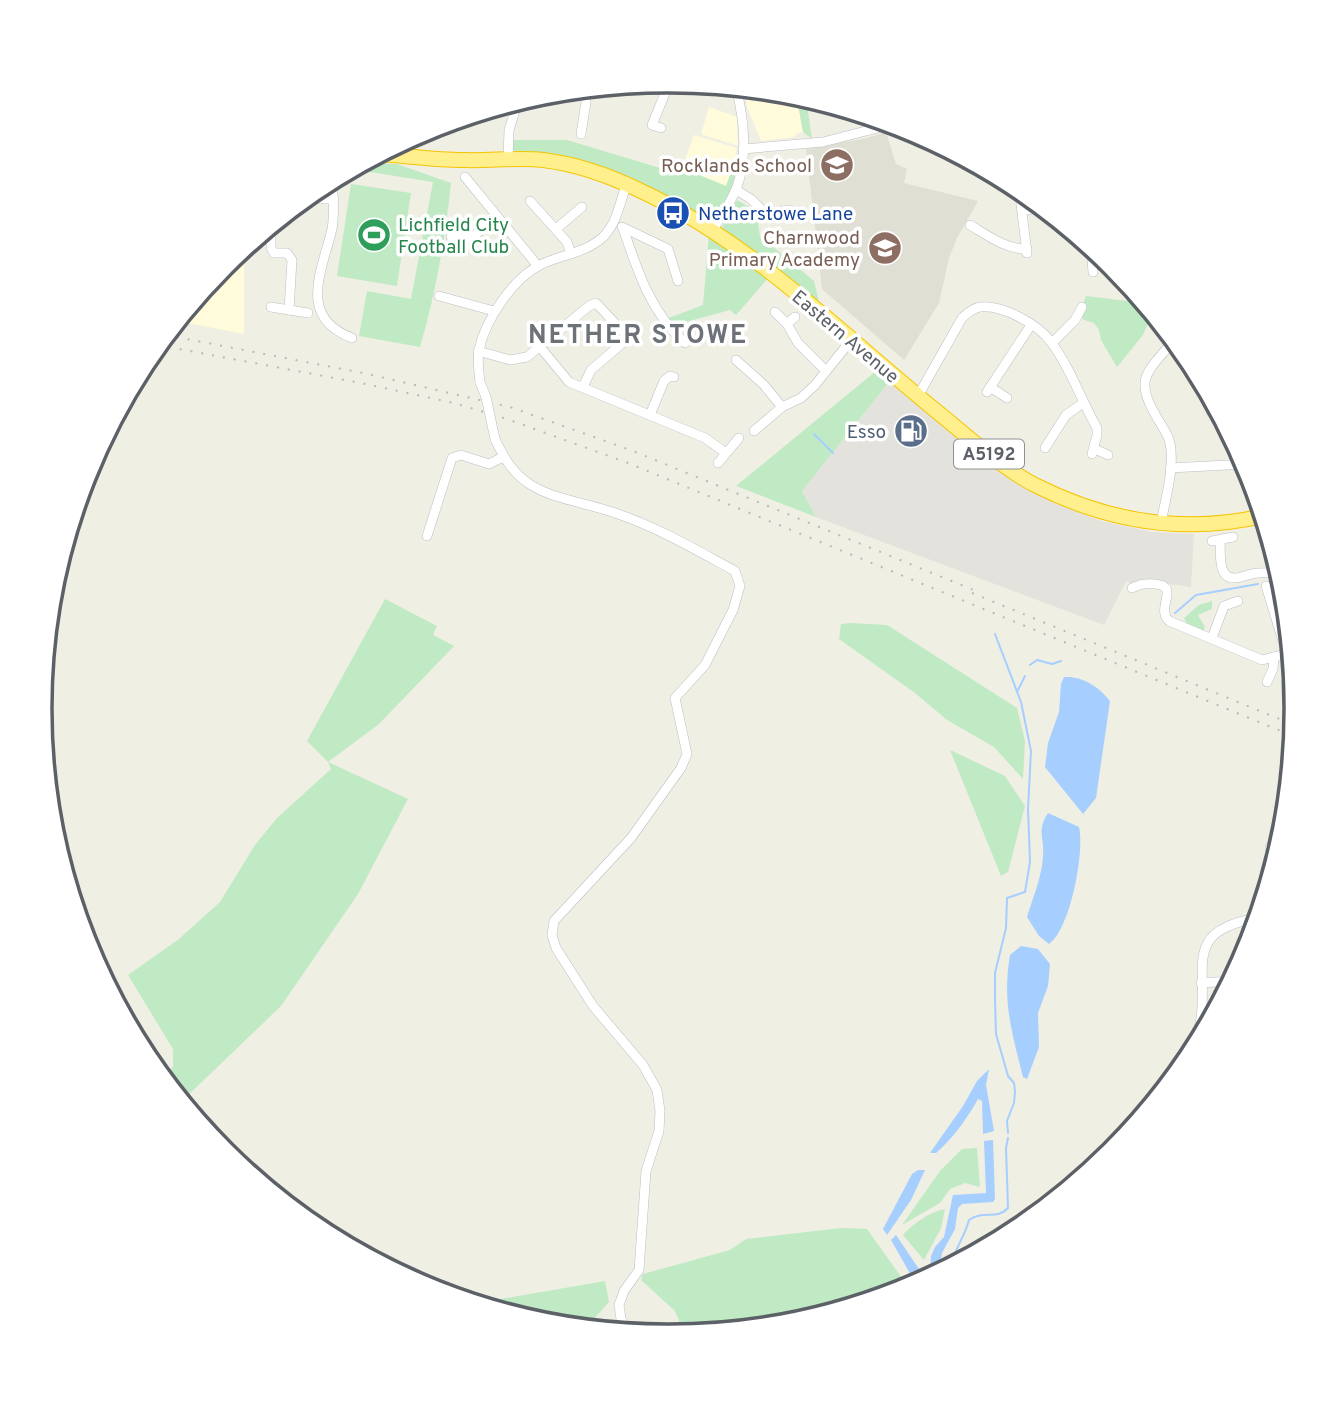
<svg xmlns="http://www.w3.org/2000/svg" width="1336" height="1417" font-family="Overpass,sans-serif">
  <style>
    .commercial { fill: #fffbdb }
    .industrial { fill: #e4e2dc }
    .education { fill: #e0dfd3 }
    .green { fill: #bfeac4 }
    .water { fill: #a6ceff }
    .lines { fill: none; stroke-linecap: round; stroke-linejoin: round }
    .stream { stroke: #a6ceff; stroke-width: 2 }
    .minor-casing { stroke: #bcbec5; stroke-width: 10 }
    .highway-casing { stroke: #f5c400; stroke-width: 16 }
    .minor { stroke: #fff; stroke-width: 9 }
    .highway { stroke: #ffef8d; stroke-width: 14 }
    .rail { stroke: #b8b9ba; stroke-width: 2; stroke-dasharray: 2 9; stroke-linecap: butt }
    .minor-bridge-casing { stroke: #bcbec5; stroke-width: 10; stroke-linecap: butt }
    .minor-bridge { stroke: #fff; stroke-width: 9 }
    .labels { text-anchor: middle; stroke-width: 7; stroke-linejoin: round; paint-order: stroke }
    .shield { fill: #fff; stroke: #8d9095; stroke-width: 2 }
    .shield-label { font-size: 18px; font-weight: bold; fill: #5c6067 }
    .education-label { font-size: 19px; fill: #785e54; stroke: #fff; text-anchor: end }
    .transit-label { font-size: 19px; fill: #164399; stroke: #fff; text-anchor: start }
    .leisure-label { font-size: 19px; fill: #27864d; stroke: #fff; text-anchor: start }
    .street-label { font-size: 19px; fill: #5c6067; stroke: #fff }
    .service-label { font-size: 19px; fill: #4e5e75; stroke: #fff; text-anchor: end }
    .district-label { font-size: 26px; font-weight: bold; letter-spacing: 2px; fill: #6d7279; stroke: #fff }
    .rim { fill: none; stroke: #5c6067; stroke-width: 3.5 }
  </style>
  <rect width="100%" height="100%" fill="#f0efe4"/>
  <g class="commercial">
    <path d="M791,93L796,94L803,132L797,133L795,137L761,141L747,107L746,100Z"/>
    <path d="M709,107L737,117L738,146L701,134Z"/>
    <path d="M694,135L737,148L731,176L727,186L682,168Z"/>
    <path d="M244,248V334L178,321L224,264Z"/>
  </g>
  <path class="industrial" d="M889,382L1009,478L1052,502L1101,521L1152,532L1194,534L1191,587L1139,580L1132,584L1126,581L1104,625L816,517L802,491Z"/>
  <path class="education" d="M886,132L896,164L907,169L904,183L978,201L957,238L949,258L939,303L904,360L822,289L806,149L867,138Z"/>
  <g class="green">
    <path d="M796,94L806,98L812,139L803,132Z"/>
    <path d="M510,140H567L680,174L682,168L726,186L735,161L737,162V166L730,196L717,217L708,221L639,184L519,154L510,147Z"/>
    <path d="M364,163L397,164L451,183C445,239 436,293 420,347L359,336L367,291L411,299L433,182L351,169Z"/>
    <path d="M351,184L411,193L397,286L337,276Z"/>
    <path d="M737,200L756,211L760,236L814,281L820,306L725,233L722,227Z"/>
    <path d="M709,235L768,278L736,315L730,310L671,326L666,319L703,305Z"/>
    <path d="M1086,296L1144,303L1152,313L1143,335L1117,367L1101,340L1099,330L1094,323L1084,320L1079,314Z"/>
    <path d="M876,371L889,382L802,491L816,517L736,486Z"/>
    <path d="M385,599L437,626L433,635L454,646L379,724L328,762L408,799L358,894L281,1006L182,1101L165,1079L173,1066V1049L128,975L179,939L220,902L255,845L277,818L331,769L328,762L307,741Z"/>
    <path d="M1212,601V609L1198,615L1205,627L1203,632C1195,629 1187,626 1184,618L1199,605Z"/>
    <path d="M850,623L887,625L1017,708L1025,741L1023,779L994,747L947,720L915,693L839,639L841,624Z"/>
    <path d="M950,750L1005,776L1025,806L1008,872L1001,876Z"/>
    <path d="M977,1148L980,1187L965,1183L950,1189L940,1203L902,1225L940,1171L962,1149Z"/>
    <path d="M945,1209L941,1228L924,1260L903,1235C914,1223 929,1212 945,1209Z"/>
    <path d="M841,1228L867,1229L909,1288L790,1324L685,1335L675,1311L641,1280L643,1274L730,1250L746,1239Z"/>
    <path d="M605,1281L609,1302L586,1328L545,1324L477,1303Z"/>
  </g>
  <g class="water">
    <path d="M1064,677C1083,676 1099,687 1110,701L1096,798L1083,814L1045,767L1048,743L1059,712L1061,684Z"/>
    <path d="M1048,813L1079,827C1085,852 1070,930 1049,944L1039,936L1027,917C1033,897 1042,877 1043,856C1045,838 1036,831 1048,813Z"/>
    <path d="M1021,946L1038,949L1050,964L1048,986L1038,1013L1039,1047L1027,1079L1023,1077C1012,1032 1002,1003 1010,955Z"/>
    <path d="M989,1069L986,1085L994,1131L983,1134L982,1101L978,1099C966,1120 954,1137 936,1153H930L963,1106L977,1081Z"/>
    <path d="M993,1140L995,1199L993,1202L962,1204L958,1208L955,1229L942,1253L939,1272L926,1279L930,1271L931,1256L935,1247L944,1237L953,1195L986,1193L984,1141Z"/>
    <path d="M918,1170H925L911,1200L887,1235L883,1229L912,1174Z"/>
    <path d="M896,1235L921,1272L924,1280L916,1284L891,1240Z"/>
  </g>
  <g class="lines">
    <g class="stream">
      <path d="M814,434L833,453"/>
      <path d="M1175,613L1196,595L1258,584"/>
      <path d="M995,634L1021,702L1031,751L1028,809L1030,862L1025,892L1007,898L1006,928L995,973V1000L996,1034L1008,1076L1014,1083L1015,1091L1014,1103L1007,1121L1008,1133"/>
      <path d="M1030,665L1037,660L1052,664L1061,661"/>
      <path d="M1018,690L1025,676"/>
      <path d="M951,1266C954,1250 965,1236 969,1220C982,1210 997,1220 1008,1208L1006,1148L1008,1138"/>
    </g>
    <g class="minor-casing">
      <g id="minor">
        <path d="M661,128L652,125L670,81"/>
        <path d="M425,130H437L441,125"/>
        <path d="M581,134L586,102L584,89"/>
        <path d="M743,149L823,142L893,124"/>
        <path d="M963,158L977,165"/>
        <path d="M508,160L509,130L518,101"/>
        <path d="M465,177L538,266"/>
        <path d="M332,179C333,195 335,213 332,229C322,271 297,317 352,338"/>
        <path d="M1019,188L1027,253"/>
        <path d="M736,190L751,199L766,214L790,210"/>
        <path d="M305,199H334"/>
        <path d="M530,201L567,242L571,254"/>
        <path d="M1023,210L1043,208"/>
        <path d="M970,225C987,235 1007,250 1027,249"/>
        <path d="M271,226V248L274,253H287L292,260L289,310"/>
        <path d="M622,227L668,249L678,281"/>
        <path d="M623,228C637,270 651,313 685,343"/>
        <path d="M556,229L582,207"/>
        <path d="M712,231C721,217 731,202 737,187C748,156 744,119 736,87"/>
        <path d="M451,237L470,239L497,217"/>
        <path d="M1091,247L1093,272"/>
        <path d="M439,296L494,311"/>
        <path d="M271,307L308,313"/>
        <path d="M775,312L787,324L798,343L826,371"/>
        <path d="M787,324L795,317"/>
        <path d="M1052,343L1075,320L1082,307"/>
        <path d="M540,347L569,382L705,438L726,453"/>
        <path d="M478,351L510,360L527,357L589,306L596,303L624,333L626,340L591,370L583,387"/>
        <path d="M736,360L764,385L782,407"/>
        <path d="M480,382C479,372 477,361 479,350C485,321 512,279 540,265C560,255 586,253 603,237C618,222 619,203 627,184"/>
        <path d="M990,387L1007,398"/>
        <path d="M987,392L1031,325"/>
        <path d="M918,396L962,318C968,313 973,308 980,307C1003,305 1038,324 1051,342C1070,367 1081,400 1097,428V435L1092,454"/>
        <path d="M1211,412L1217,411"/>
        <path d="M650,415L664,381L670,376L674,377"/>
        <path d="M754,431L782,407L801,398L815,385L852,339"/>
        <path d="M495,439C504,458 513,474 531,485C557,501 590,503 618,514C659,528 696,550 735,571L740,586L733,610L705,665L675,698L687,754L681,768L631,838L554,921L552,935L556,948L593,1006L643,1065L657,1090L660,1111L659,1131L646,1171L639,1270L624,1291L619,1305L621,1319L627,1332"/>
        <path d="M1045,448L1066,415L1083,403"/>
        <path d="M1095,449L1108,455"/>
        <path d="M718,463L739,438"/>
        <path d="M1170,468L1246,464"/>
        <path d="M1161,524C1165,499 1175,469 1170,443C1168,433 1160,424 1155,414C1133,377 1150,370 1174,340"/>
        <path d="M427,536L452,458L461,455L489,464L503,457"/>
        <path d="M1212,541L1233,537"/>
        <path d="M1220,541C1221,552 1217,579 1235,578C1240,578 1246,575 1252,574C1261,572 1270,573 1280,573"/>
        <path d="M1266,586L1287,654"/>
        <path d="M1132,588C1141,584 1145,583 1155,584C1181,586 1155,608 1169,621L1262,660L1290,653"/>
        <path d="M1212,638L1224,606L1238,601"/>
        <path d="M1267,682L1273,669L1274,657"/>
        <path d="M1270,847L1271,872"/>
        <path d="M1201,983L1231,981"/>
        <path d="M1191,1056C1194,1044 1199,1031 1201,1018C1208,965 1183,931 1257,918"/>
        <path d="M1111,1153L1119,1144"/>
      </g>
    </g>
    <g class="highway-casing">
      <path id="highway" d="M380,154C408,156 436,160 464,160C490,161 518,157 543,160C576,164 610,176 639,190C751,242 841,333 935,410C965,434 1004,470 1037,486C1109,522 1185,534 1263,516"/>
    </g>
    <use href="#minor" class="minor"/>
    <use href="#highway" class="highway"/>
    <g class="rail">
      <path d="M166,335L363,373L510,407L633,451L981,593"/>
      <path d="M158,345L361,383L454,403L507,419L628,463L1293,736"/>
      <path d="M972,593L1294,725"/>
    </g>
    <g class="minor-bridge-casing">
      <path id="minor-bridge" d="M480,382L486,397L495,439"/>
    </g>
    <use href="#minor-bridge" class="minor-bridge"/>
  </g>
  <defs>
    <g id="school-disc" transform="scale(1.75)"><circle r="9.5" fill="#8d6e63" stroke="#fff"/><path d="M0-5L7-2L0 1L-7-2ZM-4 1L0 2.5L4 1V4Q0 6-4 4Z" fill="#fff"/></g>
    <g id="bus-disc" transform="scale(1.75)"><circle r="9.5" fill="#1a4fb4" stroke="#fff"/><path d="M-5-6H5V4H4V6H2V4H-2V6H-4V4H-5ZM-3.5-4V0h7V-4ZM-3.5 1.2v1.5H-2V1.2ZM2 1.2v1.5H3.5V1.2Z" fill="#fff"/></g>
    <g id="stadium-disc" transform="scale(1.75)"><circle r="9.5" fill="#2e9e5b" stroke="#fff"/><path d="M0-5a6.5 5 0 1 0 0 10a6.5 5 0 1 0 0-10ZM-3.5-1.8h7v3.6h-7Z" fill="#fff"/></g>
    <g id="fuel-disc" transform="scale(1.75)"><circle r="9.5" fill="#5c6f8a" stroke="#fff"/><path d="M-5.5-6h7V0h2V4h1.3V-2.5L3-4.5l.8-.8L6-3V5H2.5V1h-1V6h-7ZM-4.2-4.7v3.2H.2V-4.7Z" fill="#fff"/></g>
  </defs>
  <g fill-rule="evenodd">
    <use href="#school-disc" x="837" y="165"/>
    <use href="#bus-disc" x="673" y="213"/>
    <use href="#stadium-disc" x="374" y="235"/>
    <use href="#school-disc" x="885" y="248"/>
    <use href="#fuel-disc" x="911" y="431"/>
  </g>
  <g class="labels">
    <rect class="shield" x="954" y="439.5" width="70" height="29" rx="5"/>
    <g class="shield-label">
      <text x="989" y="460">A5192</text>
    </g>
    <g class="education-label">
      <text x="812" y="172">Rocklands School</text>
      <text x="860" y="244">Charnwood<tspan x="860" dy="22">Primary Academy</tspan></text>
    </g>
    <g class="transit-label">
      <text x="698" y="220">Netherstowe Lane</text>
    </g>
    <g class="leisure-label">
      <text x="398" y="231">Lichfield City<tspan x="398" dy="22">Football Club</tspan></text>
    </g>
    <g class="street-label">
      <text transform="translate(846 336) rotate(40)" y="7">Eastern Avenue</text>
    </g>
    <g class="service-label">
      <text x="886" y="438">Esso</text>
    </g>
    <g class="district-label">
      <text x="638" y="343">NETHER STOWE</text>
    </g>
  </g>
  <path d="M0 0H1336V1417H0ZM667 93H669A615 615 0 0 1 1284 708V709A615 615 0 0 1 669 1324H667A615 615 0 0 1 52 709V708A615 615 0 0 1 667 93Z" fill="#fff" fill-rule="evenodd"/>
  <path class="rim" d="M667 93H669A615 615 0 0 1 1284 708V709A615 615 0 0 1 669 1324H667A615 615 0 0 1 52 709V708A615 615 0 0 1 667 93Z"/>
</svg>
